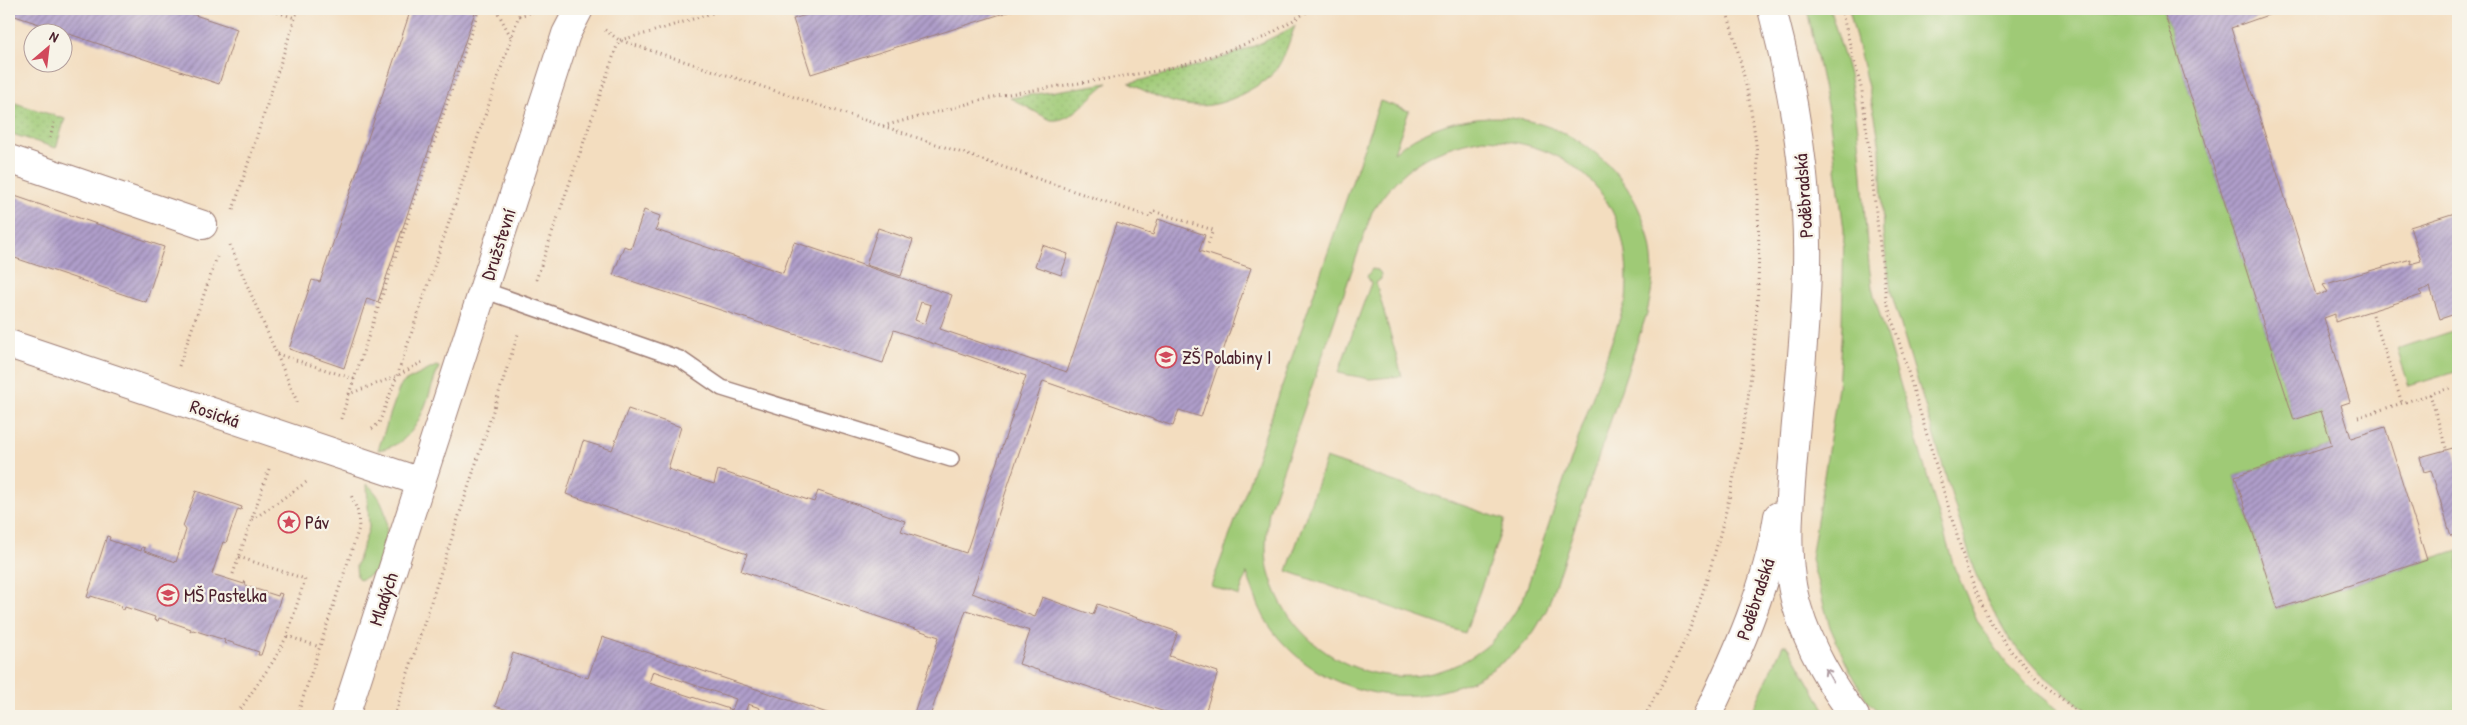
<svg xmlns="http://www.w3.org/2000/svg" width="2467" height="725" font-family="'Patrick Hand',sans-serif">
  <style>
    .green { fill: #9fca76; stroke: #747450; fill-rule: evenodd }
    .park { fill: url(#park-dots); stroke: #747450 }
    .building { fill: url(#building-hatch); fill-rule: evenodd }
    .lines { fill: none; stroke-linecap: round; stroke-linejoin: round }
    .service-casing { stroke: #9e7e75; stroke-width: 18 }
    .minor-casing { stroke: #9e7e75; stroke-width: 30 }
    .tertiary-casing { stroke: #9e7e75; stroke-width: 30 }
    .path { stroke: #9e7e75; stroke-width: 3; stroke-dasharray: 1 4; stroke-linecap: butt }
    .service { stroke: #fff; stroke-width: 15 }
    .minor { stroke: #fff; stroke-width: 28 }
    .tertiary { stroke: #fff; stroke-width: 28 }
    .oneway { stroke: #ae9aa0 }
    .labels { text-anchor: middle; stroke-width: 4.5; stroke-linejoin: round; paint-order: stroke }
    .street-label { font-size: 19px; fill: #4a1f2b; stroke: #f7f3e8 }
    .poi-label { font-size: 19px; fill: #4a1f2b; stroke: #f7f3e8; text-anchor: start }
  </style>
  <defs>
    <pattern id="park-dots" width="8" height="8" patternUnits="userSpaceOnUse" patternTransform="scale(1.25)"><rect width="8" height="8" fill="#9fca76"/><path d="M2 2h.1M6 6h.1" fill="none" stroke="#8aad66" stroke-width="1.8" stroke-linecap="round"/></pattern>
    <pattern id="building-hatch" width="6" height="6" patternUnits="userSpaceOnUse" patternTransform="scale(1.25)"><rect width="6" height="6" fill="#af9eca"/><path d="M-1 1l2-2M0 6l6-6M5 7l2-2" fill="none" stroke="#9080a4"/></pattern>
  </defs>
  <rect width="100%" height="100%" fill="#f7f3e8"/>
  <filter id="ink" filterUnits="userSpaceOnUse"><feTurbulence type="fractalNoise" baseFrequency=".02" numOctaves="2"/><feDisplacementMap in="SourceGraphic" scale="10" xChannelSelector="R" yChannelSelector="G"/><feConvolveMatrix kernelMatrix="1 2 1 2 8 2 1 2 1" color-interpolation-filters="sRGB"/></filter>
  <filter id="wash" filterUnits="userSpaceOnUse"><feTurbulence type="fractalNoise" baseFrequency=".0096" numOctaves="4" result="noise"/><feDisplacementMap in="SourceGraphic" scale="20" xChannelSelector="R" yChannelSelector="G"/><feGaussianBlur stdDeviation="1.12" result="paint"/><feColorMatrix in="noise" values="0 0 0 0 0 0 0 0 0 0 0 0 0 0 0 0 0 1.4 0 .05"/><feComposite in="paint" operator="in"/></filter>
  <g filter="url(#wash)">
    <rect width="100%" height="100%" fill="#f3ddbf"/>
    <g class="green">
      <path d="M1807,9H1830C1838,39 1850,70 1854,101C1864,163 1863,226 1872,288L1954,567L1978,622L2006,663L2031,688L2066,716H1882L1866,699L1846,663L1830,627L1811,559L1838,387L1842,325L1844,230L1829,115Z"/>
      <path d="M1849,9H2163L2294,419L2321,411L2332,445L2235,476L2277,609L2458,550V716H2093L2037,670L2010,640L1987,600L1974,570L1891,292L1883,233L1880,148L1875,116Z"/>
      <path d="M1380,101L1409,111L1394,152C1497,71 1649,139 1653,271C1653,285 1650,299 1647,313L1547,609C1541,619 1536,630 1529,638C1519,651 1504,661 1491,670C1420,716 1324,698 1273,631C1260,614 1254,593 1247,573L1239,596L1211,586L1241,505ZM1483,139C1579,142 1635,203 1626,300L1523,599C1513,615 1503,632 1489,644C1410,712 1291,666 1268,568C1264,549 1267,530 1269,511L1372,212C1402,166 1430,149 1483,139Z"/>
      <path d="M1372,269L1378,270L1381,274V279L1376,283L1402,376L1370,379L1338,373L1371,283L1367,276Z"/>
      <path d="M2452,331L2458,349V371L2409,386L2397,349Z"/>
      <path d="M436,366L439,367C425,402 420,444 378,450L400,386L404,382Z"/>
      <path d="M1326,458L1505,520L1465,633L1287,571Z"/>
      <path d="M367,484C395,508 388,540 377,571L360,580L357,577L356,566L369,528Z"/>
      <path d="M1783,645H1787L1790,649L1828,716H1750Z"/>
    </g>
    <g class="park">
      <path d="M1295,26C1289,41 1285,58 1275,71C1267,81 1255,87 1244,93C1201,117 1169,104 1129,83C1191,68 1239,57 1295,26Z"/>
      <path d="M1108,83C1092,93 1073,123 1051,120C1047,119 1017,101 1010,98Z"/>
      <path d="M9,101L65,119L56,148L9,133Z"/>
    </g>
    <g id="blocks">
      <g class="building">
        <path d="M9,9H177L237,29L219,84L9,14Z"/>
        <path d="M411,9H476L378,302L367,298L344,368L289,349L312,280L320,282Z"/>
        <path d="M825,9H1017L811,74L793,19Z"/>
        <path d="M2163,9H2285L2231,28L2316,295L2328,292L2323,285L2349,277L2411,259L2410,264L2421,261L2410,227L2458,212V313L2440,319L2430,287L2419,291L2422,295L2335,322V314L2324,318L2350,402L2341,405L2351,438L2385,427L2427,560L2277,609L2235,476L2332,445L2321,411L2294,420Z"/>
        <path d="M9,194L164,247L146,302L9,256Z"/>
        <path d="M644,210L660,216L656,230L783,273L794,242L952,295L940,329L1067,372L1117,223L1153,235L1158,219L1205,235L1199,251L1251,268L1201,417L1179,410L1173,426L1043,381L972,593L1035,617L1042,597L1093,615L1097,604L1178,632L1169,656L1218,672L1204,716H1177L1019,664L1030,631L966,610L930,716H913L939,637L741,571L747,554L566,494L583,441L612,450L628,409L681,427L668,469L714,484L718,470L814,502L818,491L905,521L901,531L966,553L1026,376L894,330L883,363L613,275L624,246L631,249ZM921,302L931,305L925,324L915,320Z"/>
        <path d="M878,228L913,240L901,276L866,265Z"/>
        <path d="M1042,245L1068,254L1061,275L1035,266Z"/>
        <path d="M2453,448L2458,464V534L2451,536L2431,470L2424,472L2420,457Z"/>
        <path d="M196,491L242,507L241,510L238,509L226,543L223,542L212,574L244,584L245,581L246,586L278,596L279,593L282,594L261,655H258L259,652L227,641L226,644L224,643L225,640L193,630L190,632L191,629L159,618L158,621L154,620L155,617L125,607L124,610L121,609L122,606L91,596L90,598L87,597L107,536L110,537L109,540L141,551L142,547L145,548L144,551L176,562L186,530L183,526Z"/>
        <path d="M602,637L836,716H758L760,708L748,704L744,716H527L495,706L513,653L588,678ZM653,671L736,699L732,710L649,683Z"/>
      </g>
    </g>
  </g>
  <g filter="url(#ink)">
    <use href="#blocks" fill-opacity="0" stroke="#9e7e75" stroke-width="1"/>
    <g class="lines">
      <g class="service-casing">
        <path id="service" d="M483,290L680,359L722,388L951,459"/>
      </g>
      <g class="minor-casing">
        <g id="minor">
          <path d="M9,159L203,225"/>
          <path d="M9,344L421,482"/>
          <path d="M345,716L566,34L579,9"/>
        </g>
      </g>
      <g class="tertiary-casing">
        <g id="tertiary">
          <path d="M1772,9C1794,93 1809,180 1807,267C1806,331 1798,395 1793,459C1789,507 1783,563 1798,610C1809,647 1831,686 1855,716"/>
          <path d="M1707,716C1738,652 1767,587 1778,516"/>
        </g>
      </g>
      <g class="path">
        <path d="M268,9L295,18"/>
        <path d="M496,9L511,37"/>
        <path d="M1841,9L1862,91L1886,298L1967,569L1989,620L2011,651L2037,679L2083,716"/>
        <path d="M519,16L539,10"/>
        <path d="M605,30L619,40L883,126L1150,217L1153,211L1213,230L1208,244"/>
        <path d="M620,40L648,33L725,9"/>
        <path d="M883,126L1002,95L1163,70L1209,57L1265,37L1312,9"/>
        <path d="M50,138L54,123"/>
        <path d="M233,210L298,9"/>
        <path d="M230,245L298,404"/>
        <path d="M536,280L619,40"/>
        <path d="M2373,315L2402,403"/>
        <path d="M277,354L354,379"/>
        <path d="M179,366L217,257"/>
        <path d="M349,394L479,9"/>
        <path d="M2430,394L2446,448"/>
        <path d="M2358,417L2453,387"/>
        <path d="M341,419L349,394L397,376L424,361"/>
        <path d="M372,429L379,423L397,376L521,9"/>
        <path d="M252,520L308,481"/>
        <path d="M239,557L305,579L287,636L274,660L239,711"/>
        <path d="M233,574L270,466"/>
        <path d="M287,636L320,647"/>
        <path d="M297,716L359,528L358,512L351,495"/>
        <path d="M394,716L519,331"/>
        <path d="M1645,716C1661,684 1682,652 1694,618C1740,487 1763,348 1758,210C1758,191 1758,171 1757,153C1752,104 1740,56 1726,9"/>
      </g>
      <use href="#service" class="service"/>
      <use href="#minor" class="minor"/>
      <use href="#tertiary" class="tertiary"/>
    </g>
    <defs><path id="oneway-shaft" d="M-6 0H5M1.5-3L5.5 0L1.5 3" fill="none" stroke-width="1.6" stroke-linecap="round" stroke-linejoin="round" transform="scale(1.25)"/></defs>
    <use class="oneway" href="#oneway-shaft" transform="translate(1829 675) rotate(-120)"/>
  </g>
  <defs>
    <g id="school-ring" transform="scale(1.125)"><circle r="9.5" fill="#f7f3e8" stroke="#d1495b" stroke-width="1.5"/><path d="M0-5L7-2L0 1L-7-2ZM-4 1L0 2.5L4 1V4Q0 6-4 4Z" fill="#d1495b"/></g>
    <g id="sight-ring" transform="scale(1.125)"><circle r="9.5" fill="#f7f3e8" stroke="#d1495b" stroke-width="1.5"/><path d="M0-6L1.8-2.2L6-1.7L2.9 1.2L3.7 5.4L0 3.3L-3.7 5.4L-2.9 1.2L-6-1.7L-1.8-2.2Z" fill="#d1495b"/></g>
  </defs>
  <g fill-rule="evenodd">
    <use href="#school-ring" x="1166" y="357"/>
    <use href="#sight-ring" x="289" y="522"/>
    <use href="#school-ring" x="168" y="595"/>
  </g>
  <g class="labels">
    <g class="street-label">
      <text transform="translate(1803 196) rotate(-94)" y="7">Poděbradská</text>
      <text transform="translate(498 244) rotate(-72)" y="7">Družstevní</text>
      <text transform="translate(215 413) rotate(19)" y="7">Rosická</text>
      <text transform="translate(383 599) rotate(-72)" y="7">Mladých</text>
      <text transform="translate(1755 599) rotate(-72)" y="7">Poděbradská</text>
    </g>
    <g class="poi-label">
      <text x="1182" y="364">ZŠ Polabiny I</text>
      <text x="305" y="529">Páv</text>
      <text x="184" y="602">MŠ Pastelka</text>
    </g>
  </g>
  <rect width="2467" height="725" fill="none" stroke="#f7f3e8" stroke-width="30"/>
  <g transform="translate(48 48) rotate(28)"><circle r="24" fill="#f7f3e8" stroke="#b29e9c"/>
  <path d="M0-4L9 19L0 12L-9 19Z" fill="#d1495b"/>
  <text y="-8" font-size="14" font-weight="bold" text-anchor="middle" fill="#4a1f2b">N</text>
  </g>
</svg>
